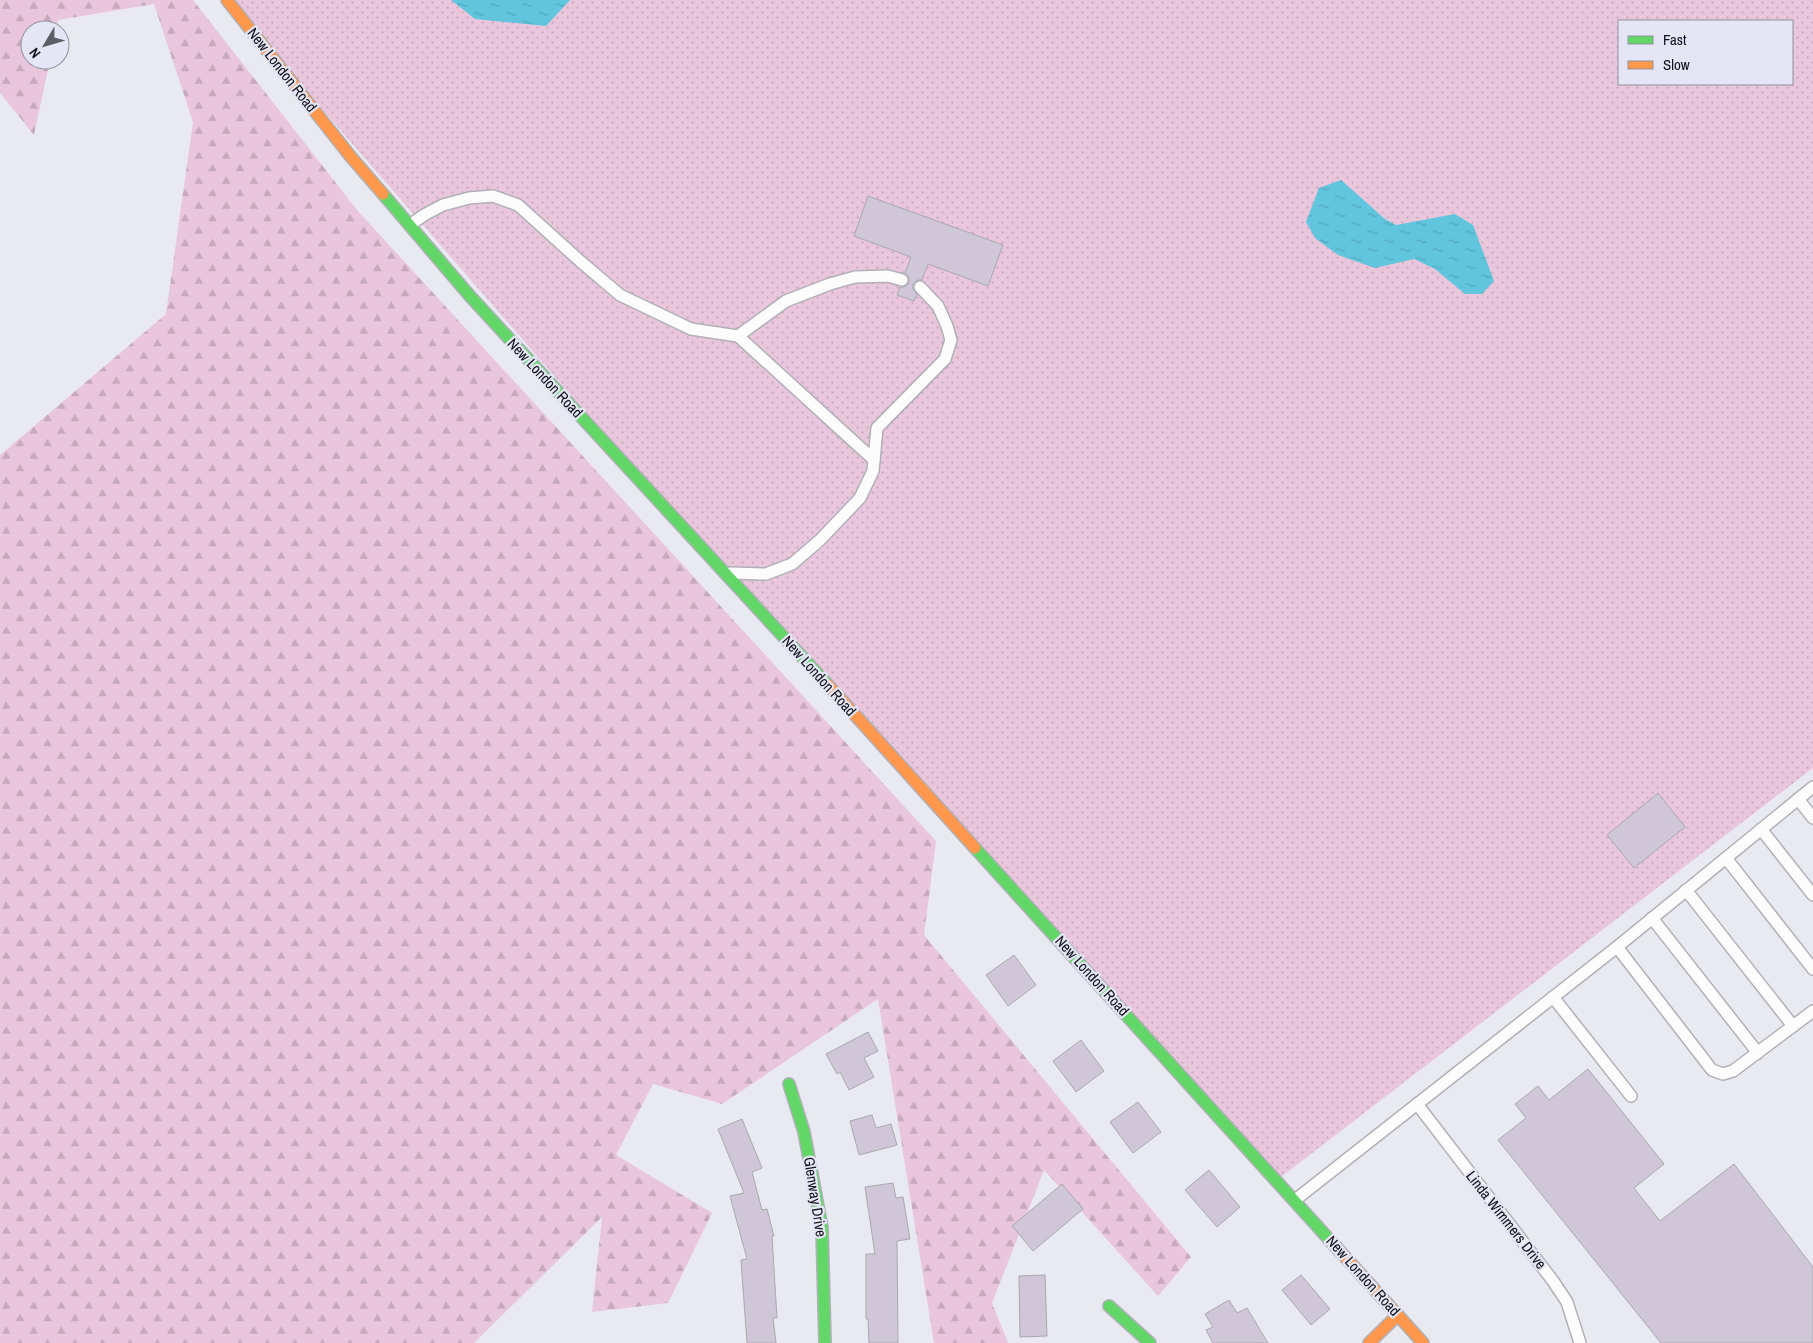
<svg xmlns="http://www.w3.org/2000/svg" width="1813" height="1343" font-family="'Archivo Narrow',sans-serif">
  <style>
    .grass { fill: url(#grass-dots); fill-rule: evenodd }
    .forest { fill: url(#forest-firs) }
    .water { fill: url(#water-ripples) }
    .building { fill: #cfc6d8; stroke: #a9a8ae }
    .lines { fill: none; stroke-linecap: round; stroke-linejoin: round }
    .lane-casing { stroke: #b0b0b7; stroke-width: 14 }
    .fast-casing { stroke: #b0b0b7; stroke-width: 14 }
    .slow-casing { stroke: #b0b0b7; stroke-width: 14 }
    .lane { stroke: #fcfcfd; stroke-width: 11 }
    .fast { stroke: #63d668; stroke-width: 11 }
    .slow { stroke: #ff974d; stroke-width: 11 }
    .labels { text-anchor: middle; stroke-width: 4.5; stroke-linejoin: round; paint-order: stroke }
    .street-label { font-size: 15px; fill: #121218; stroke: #e4e6f5 }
  </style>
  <defs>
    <pattern id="grass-dots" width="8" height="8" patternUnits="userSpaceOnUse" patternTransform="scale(1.25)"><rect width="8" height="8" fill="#e9c6dc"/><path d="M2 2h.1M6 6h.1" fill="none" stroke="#c7a9bc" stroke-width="1.8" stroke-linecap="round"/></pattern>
    <pattern id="forest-firs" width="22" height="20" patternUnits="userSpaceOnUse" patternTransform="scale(1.25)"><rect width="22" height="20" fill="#e9c6dc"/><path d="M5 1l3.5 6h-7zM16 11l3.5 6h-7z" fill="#c7a9bc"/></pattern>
    <pattern id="water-ripples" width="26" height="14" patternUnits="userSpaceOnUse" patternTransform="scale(1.25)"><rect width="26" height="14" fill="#60c5dd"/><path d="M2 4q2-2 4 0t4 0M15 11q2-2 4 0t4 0" fill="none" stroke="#52a8bd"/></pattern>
  </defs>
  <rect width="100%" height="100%" fill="#e8e9f1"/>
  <path class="grass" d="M227,0H1813V768L1277,1180L726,573ZM1619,21H1792V84H1619Z"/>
  <path class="forest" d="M0,0H193L357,210L936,841L924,935L1191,1257L1158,1296L1044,1170L992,1303L1008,1343H934L878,999L722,1104L653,1084L616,1155L712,1213L668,1303L592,1312L602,1217L474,1343H0V455L166,314L193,122L154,4L58,20L56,30H30V60H50L34,135L0,93Z"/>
  <g class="water">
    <path d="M451,0H570L546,26L475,19Z"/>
    <path d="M1341,180L1385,219L1396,225L1455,214L1473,225L1494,281L1482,294H1465L1435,269L1414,259L1375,268L1338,255L1315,238L1306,222L1319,188Z"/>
  </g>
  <g class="building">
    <path d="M868,196L1003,245L988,286L928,264L922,280H918L913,284V289L917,294L914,301L897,295L900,287H904L909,283V278L905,273L911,257L854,236Z"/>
    <path d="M1658,793L1685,827L1634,868L1607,835Z"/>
    <path d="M1014,955L1036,985L1008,1006L986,975Z"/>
    <path d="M868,1032L878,1051L864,1058L874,1077L849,1090L840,1072L837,1074L826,1054Z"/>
    <path d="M1081,1040L1104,1071L1076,1092L1053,1061Z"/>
    <path d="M1588,1069L1664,1164L1634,1188L1660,1221L1734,1164L1813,1267V1343H1661L1498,1140L1526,1118L1515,1104L1538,1086L1549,1100Z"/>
    <path d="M1138,1102L1161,1132L1133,1153L1110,1122Z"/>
    <path d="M872,1115L876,1128L891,1124L897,1145L859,1155L850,1121Z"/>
    <path d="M742,1119L762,1168L752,1172L762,1210L767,1209L774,1236H772L777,1318H773L776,1343H747L741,1260L747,1259L730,1196L744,1193L718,1129Z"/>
    <path d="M1209,1170L1240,1207L1217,1227L1185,1190Z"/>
    <path d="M893,1183L896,1198L903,1197L910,1239L897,1241L898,1343H869L868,1319H866V1254H875L865,1187Z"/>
    <path d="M1062,1184L1083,1209L1033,1251L1012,1226Z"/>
    <path d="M1045,1275L1047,1336L1020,1337L1019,1276Z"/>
    <path d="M1301,1275L1330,1309L1311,1325L1282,1290Z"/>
    <path d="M1229,1300L1237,1313L1247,1308L1268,1343H1213L1206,1330L1213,1327L1205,1314Z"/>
  </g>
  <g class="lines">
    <g class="lane-casing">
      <g id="lane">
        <path d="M410,225L424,215L443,205L469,198L493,196L518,205L580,261L620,295L691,329L738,336L786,301L830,284L855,277L888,276L902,280"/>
        <path d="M738,336L874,460"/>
        <path d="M730,573L766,574L792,564L820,540L860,498L873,471L877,428L945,359L951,340L947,326L938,306L920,287"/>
        <path d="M1798,799L1813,818"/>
        <path d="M1761,829L1813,895"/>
        <path d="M1726,858L1813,969"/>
        <path d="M1686,890L1793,1026"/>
        <path d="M1652,918L1758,1053"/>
        <path d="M1617,947L1712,1070L1723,1074L1733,1071L1813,1011"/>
        <path d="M1553,997L1631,1096"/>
        <path d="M1417,1104L1553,1281L1567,1302L1580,1343"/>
        <path d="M1295,1200L1617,947L1813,787"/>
      </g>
    </g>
    <g class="fast-casing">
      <g id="fast">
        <path d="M383,194L469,295L828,685"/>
        <path d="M975,848L1336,1247"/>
        <path d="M789,1084L804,1132L822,1228L825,1343"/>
        <path d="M1109,1306L1150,1343"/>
      </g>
    </g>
    <g class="slow-casing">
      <g id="slow">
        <path d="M227,0L351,157L383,194"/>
        <path d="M828,685L975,848"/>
        <path d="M1336,1247L1423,1343"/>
        <path d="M1369,1343L1398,1315"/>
      </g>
    </g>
    <use href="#lane" class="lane"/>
    <use href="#fast" class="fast"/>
    <use href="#slow" class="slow"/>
  </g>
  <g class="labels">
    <g class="street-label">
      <text transform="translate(282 70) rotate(52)" y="5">New London Road</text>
      <text transform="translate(545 378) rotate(47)" y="5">New London Road</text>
      <text transform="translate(819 676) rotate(48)" y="5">New London Road</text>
      <text transform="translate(1092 976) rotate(48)" y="5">New London Road</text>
      <text transform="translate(815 1197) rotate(81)" y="5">Glenway Drive</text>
      <text transform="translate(1506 1220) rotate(52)" y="5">Linda Wimmers Drive</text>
      <text transform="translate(1363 1276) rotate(48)" y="5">New London Road</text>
    </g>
  </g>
  <rect x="1618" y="20" width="175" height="65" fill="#e4e6f5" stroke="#90919d"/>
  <rect x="1628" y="36" width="25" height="8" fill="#63d668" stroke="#90919d"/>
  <text x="1663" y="45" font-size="15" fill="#121218">Fast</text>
  <rect x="1628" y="61" width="25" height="8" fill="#ff974d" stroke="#90919d"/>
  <text x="1663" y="70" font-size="15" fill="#121218">Slow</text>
  <g transform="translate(45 45) rotate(232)"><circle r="24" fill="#e4e6f5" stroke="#90919d"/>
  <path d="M0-4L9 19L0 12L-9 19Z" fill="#5d5d64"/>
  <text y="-8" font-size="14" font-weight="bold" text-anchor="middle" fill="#121218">N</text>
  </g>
</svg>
